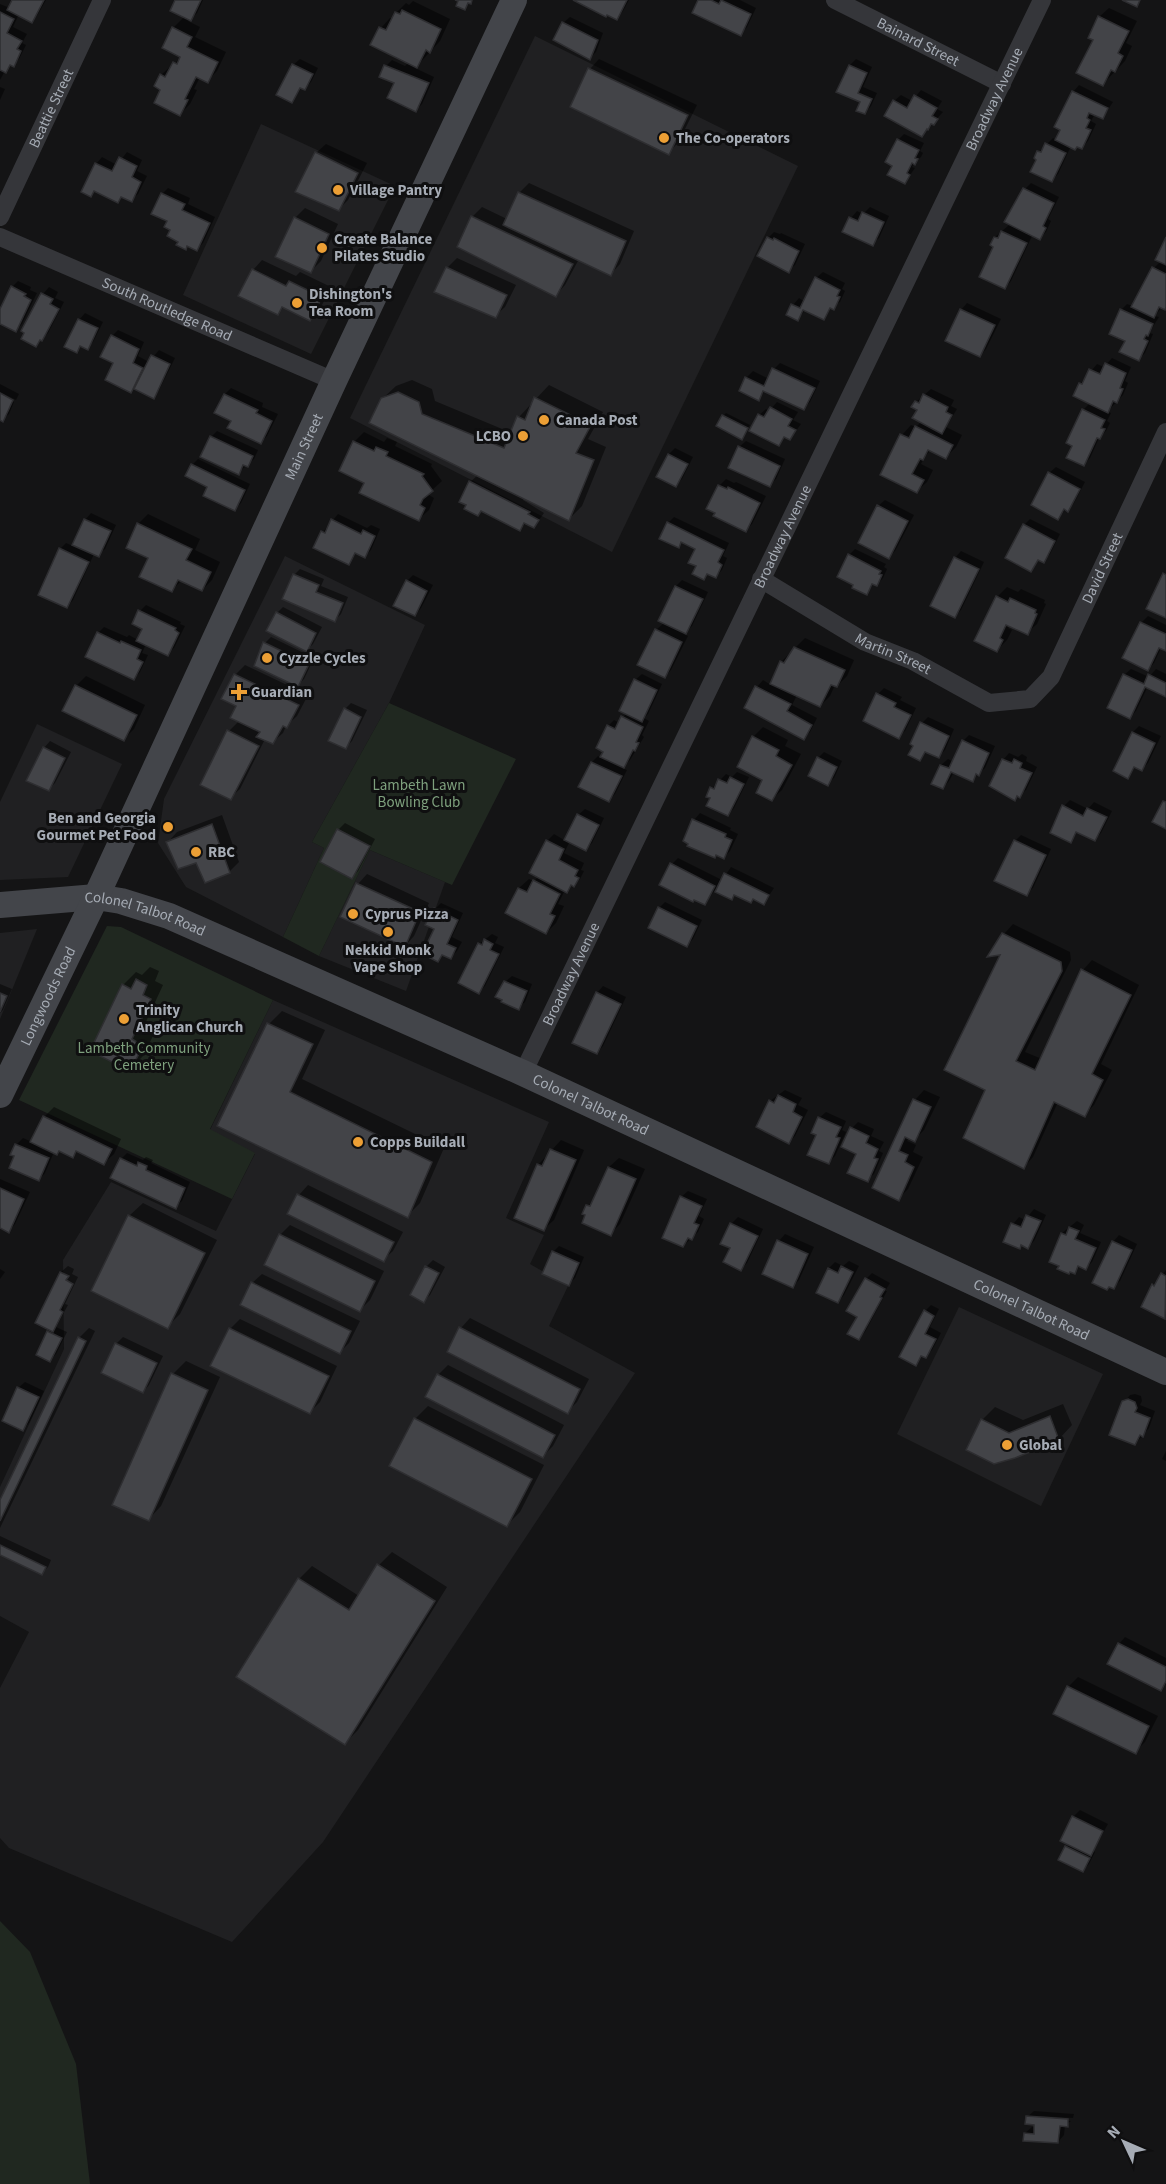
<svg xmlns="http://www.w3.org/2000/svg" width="1166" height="2184" font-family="'Source Sans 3',sans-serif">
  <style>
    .built { fill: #202022 }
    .green { fill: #202820 }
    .shadow { fill: #0007 }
    .building { fill: #434448; stroke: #2e2e31; stroke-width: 1.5 }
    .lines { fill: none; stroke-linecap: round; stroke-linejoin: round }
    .street { stroke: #35363a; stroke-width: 18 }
    .secondary { stroke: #43454a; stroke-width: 26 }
    .poi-dot { fill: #ec9f35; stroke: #0f0f10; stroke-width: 2 }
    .labels { text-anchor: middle; stroke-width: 6; stroke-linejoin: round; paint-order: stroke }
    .street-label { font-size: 15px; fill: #a6acb5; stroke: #0f0f10 }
    .poi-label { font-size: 15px; font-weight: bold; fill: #a6acb5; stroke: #0f0f10; text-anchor: start }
    .park-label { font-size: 15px; fill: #7ea07d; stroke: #0f0f10 }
  </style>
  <rect width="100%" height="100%" fill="#141415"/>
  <g class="built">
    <path d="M535,36L798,166L612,552L350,418Z"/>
    <path d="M261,124L395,186L311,354L183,295Z"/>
    <path d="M285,556L425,625L389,703L312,842L324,848L283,937L186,887L158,843L164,799Z"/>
    <path d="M37,724L122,764L68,877L0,880V802Z"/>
    <path d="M370,850L445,882L406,991L319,956Z"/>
    <path d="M37,929L0,1019V933Z"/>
    <path d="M273,1000L549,1122L506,1218L544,1235L530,1264L568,1286L549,1326L635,1373L323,1842L232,1942L9,1848L0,1838V1688L29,1632L0,1616V1487L64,1349L63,1260L111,1182L216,1231L255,1154L210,1130Z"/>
    <path d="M959,1307L1103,1374L1041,1506L897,1434Z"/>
  </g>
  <g class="green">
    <path d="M389,703L516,759L452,885L370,850L319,956L283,937L324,848L312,842Z"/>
    <path d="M107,926L121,927L273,1000L210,1129L255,1153L232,1199L19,1100Z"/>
    <path d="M0,1921L30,1952L76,2064L90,2184H0Z"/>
  </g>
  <g class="shadow">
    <path d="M14,0H46L38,14L32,21L19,14L13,27L27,34L22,43L26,45L19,59L5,71L0,80V4L10,8Z"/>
    <path d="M177,0H203L197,13L188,21L200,27L195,37L226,52L217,71L207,81L200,77L194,89L197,90L190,104L180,114L162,89L161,75L171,66L172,67L181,56L173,28L185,16Z"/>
    <path d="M575,0H629L623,11L617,18Z"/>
    <path d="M700,0H740L756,8L747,27L741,34Z"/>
    <path d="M413,1L450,19L440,41L415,68L434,77L422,104L416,110L386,66L392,60L405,66L409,62L381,28L390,18L393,19L396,13L406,3L409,5Z"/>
    <path d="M1109,8L1137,21L1126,43L1132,46L1125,61L1103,84L1095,39L1099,17Z"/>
    <path d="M570,17L603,33L596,52L590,58L563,23Z"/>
    <path d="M300,59L318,68L311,82L305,88L302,87L292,101L293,65Z"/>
    <path d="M599,59L697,105L678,143L668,153L572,106L590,69Z"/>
    <path d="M856,59L872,67L863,87L877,93L871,106L865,113L862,102L838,91L850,65Z"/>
    <path d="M1079,85L1113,102L1103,117L1095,114L1091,121L1096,124L1088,141L1082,147L1071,146L1058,174L1051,181L1038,159L1039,152L1053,138L1056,140L1073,92Z"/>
    <path d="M0,87L5,89L0,100Z"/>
    <path d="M921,90L942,101L937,109L943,112L922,135L894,101L901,95L912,101Z"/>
    <path d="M904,134L924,143L920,151L923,153L921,157L914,163L912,167L915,168L905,182L894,165L898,140Z"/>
    <path d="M326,144L367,163L348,200L338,210L316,153Z"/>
    <path d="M127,152L142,160L137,171L147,176L138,194L131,200L123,196L118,201L95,190L91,195L96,164L102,157L117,165Z"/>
    <path d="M529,183L634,231L620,264L611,274L579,259L565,285L556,295L472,217L482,207L507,219L519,193Z"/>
    <path d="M1031,183L1059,197L1048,219L1051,221L1046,232L1040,238L1033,234L1011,281L1005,288L995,246V237L1009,225L1029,235L1025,189Z"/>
    <path d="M168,188L190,198L188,204L215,217L203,243L197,249L188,245L186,248L169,220L162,194Z"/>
    <path d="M870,207L889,216L879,238L872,244L844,231L851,218L857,211L863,214Z"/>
    <path d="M305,208L338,224L321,261L311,271L295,218Z"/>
    <path d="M774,232L780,234L781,233L805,244L795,265L788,271L768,238Z"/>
    <path d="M1166,241V307H1162L1155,316L1159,317L1149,333L1153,334L1145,353L1139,359L1127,340L1121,310L1127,304L1133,306L1154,268L1161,261Z"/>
    <path d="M457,258L516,285L505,307L495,316L447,268Z"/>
    <path d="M262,260L296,276L300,272L331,287L320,309L310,319L284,307L277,313L253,270Z"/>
    <path d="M823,272L845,283L842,289L845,291L840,302L832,307L824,318L806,309L798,319L793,305L799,298L805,302L816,278Z"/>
    <path d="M18,281L31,287L30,290L37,293L22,324L16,330L0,322V312L12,287Z"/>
    <path d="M49,287L58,292L55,298L64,302L48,333L36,345L24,331L43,294Z"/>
    <path d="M967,303L1001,319L986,349L980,356L961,310Z"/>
    <path d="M85,313L103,322L93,342L87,348L82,345L76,351L79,320Z"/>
    <path d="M118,330L144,342L138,356L149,362L159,350L175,358L159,390L153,397L134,387L131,391L115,362L112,336Z"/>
    <path d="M1112,358L1131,367L1125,381L1128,383L1123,395L1107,412L1111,413L1107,421L1110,423L1106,431L1099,438L1090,458L1083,465L1074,445L1083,410L1090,403L1080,384L1097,364L1104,367Z"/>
    <path d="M780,363L820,381L810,402L804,408L765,391L758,399L740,391L746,378L753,371L769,379L774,369Z"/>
    <path d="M412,380L432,389L435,401L512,433L519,417L549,385L603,412L588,439L606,447L582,506L569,519L524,497L523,500L544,513L534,527L526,523L520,529L482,510L478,515L470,482L478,475L382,399L396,386Z"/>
    <path d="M0,384L19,394L16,400L0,392Z"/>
    <path d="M231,388L263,403L262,407L278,414L267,436L261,442L225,394Z"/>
    <path d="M931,389L954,400L951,406L957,409L946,427L962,435L956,447L946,457L931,450L925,456L921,464L933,470L927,482L917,491L882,474L902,435L911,425L916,427L922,421L916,402Z"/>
    <path d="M0,395L14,402L9,414L2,420L0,419Z"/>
    <path d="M777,402L798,412L793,420L801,424L790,439L786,436L779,444L759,415L766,409L769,411Z"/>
    <path d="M726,413L750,425L742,438L723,416Z"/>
    <path d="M217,431L258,450L254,459L238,473L211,437Z"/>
    <path d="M364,432L384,442L387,438L397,442L395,446L432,464L431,466L442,481L430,492L429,495L434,498L429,510L419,519L366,482L354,442Z"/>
    <path d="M746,441L785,459L776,479L769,486L739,447Z"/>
    <path d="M675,448L693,457L682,479L676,485L658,476L669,454Z"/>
    <path d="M198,459L250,484L241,503L235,509L209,486L192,465Z"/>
    <path d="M1056,467L1085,482L1074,503L1068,510L1066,509L1058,518L1049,473Z"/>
    <path d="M726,479L734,483L736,482L766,496L752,524L746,530L708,508L719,486Z"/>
    <path d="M885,500L914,515L895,551L888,558L878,506Z"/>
    <path d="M91,513L116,525L105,549L98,555L94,554L73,600L67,607L60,549L66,543L73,546L85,520Z"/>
    <path d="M148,514L200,539L195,550L220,562L212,580L202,590L182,580L172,590L150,558L138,524Z"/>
    <path d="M338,514L367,528L371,525L380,529L371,550L365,556L357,552L349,563L323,532Z"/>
    <path d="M674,517L729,543L723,556L727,558L722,570L716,576L708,573L703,578L698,566L697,548L683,541L678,546L668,523Z"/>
    <path d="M1030,519L1060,534L1050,554L1043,561L1040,559L1031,570L1024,525Z"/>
    <path d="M855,549L886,564L884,567L887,569L883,578L877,585L874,583L866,593L849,555Z"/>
    <path d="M961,551L984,562L961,610L955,616V558Z"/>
    <path d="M300,569L324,579L321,586L348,597L341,614L335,620L294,575Z"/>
    <path d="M413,575L433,585L421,608L415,615L407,581Z"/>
    <path d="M682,580L708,592L692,626L684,634L688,636L671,670L664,677L656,630L665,622L676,586Z"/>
    <path d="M1007,587L1018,592L1021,589L1045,600L1044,603L1046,604L1037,624L1027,633L1010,625L1008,628L1012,630L1007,640L997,650V597Z"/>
    <path d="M146,605L181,622L180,624L185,626L174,648L167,654L146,644L142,653L148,655L140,672L134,679L98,633L104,627L127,637L129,635L138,640L144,628L134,623L140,611Z"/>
    <path d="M283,607L322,627L313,644L307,650L277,613Z"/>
    <path d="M1148,616L1166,625V650L1161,648L1154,663L1148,669L1141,623Z"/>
    <path d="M271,637L314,658L304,679L298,685L255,665L265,643Z"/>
    <path d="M805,638L854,660L847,676L837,686L835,685L830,696L820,706L797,695L792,705L817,718L810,732L803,738L746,707L757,687L763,680L771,685L781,662Z"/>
    <path d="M245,665L308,695L297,716L286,726L283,733L273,742L265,739L240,789L230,798L229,731L239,721L238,706L223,699L235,675Z"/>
    <path d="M1131,669L1149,677L1156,669L1166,674V695L1148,686L1136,711L1130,717L1124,675Z"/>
    <path d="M642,674L662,684L648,714L644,718L649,721L642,735L644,737L630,760L622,768L627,770L615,794L609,800L592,762L598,756L602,758L605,751L608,726L614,720L620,723L626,713L635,680Z"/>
    <path d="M86,676L145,705L134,729L124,739L76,686Z"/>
    <path d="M884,688L902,697L900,700L916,708L905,731L898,737L878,694Z"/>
    <path d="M351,703L367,710L352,741L346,747L345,709Z"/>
    <path d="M928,717L954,729L945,750L938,757L927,751L920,760L922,723Z"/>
    <path d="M1139,726L1161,736L1148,763L1142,769L1136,766L1128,777L1115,771L1133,732Z"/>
    <path d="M763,727L788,740L785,746L801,754L782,790L772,799L753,737Z"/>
    <path d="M969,735L995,746L985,768L972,780L954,772L949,781L943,788L933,783L941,765L948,759L954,762L963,741Z"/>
    <path d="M50,741L71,752L55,783L49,789L44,748Z"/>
    <path d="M824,752L842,761L834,778L827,784L818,758Z"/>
    <path d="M1009,753L1018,757L1022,754L1027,757L1026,761L1037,767L1026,790L1014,799L1003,760Z"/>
    <path d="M737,772L749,777L734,808L728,815L708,796L712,788L726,774L732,777Z"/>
    <path d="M1070,800L1088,809L1094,802L1112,811L1101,833L1095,839L1078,831L1070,841L1064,806Z"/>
    <path d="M585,809L604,818L592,843L586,849L570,841L564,853L584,863L581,870L584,871L580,879L565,890L558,904L564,906L556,923L546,933L507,913L519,888L529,879L534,881L539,876L547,841L554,834L566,841L578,815Z"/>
    <path d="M700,813L731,828L730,830L738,834L730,851L724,857L685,840L694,820Z"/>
    <path d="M222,815L239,862L229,872L197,861L168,842L177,832Z"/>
    <path d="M345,823L375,839L358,871L352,877L322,862L338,830Z"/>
    <path d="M1021,835L1051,849L1033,888L1026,894L1015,841Z"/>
    <path d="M678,858L722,880L731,867L774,888L764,903L754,898L736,894L731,898L715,890L705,903L672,864Z"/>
    <path d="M367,874L429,903L414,936L405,946L342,917L358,884Z"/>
    <path d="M665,902L702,920L693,939L687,945L659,908Z"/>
    <path d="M441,903L463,913L452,937L462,942L457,951L451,957L444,954L438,960L435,909Z"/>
    <path d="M1013,924L1070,952L1071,960L1025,1052L1042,1059L1083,970L1092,960L1139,985L1101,1064L1112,1070L1094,1105L1084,1115L1058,1102L1033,1157L1024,1167L987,1089L1004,934Z"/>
    <path d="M492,934L498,937L495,943L504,947L485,986L479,992V944Z"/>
    <path d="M150,967L159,971L155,981L163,985L144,1026L155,1032L143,1056L130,1069L123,985L136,972L142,975Z"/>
    <path d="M512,976L532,984L525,1002L518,1008L505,982Z"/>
    <path d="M0,984L12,989L3,1010L0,1013Z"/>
    <path d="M603,986L626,997L603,1046L597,1053V993Z"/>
    <path d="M282,1011L325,1030L302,1079L444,1148L420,1203L407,1216L219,1125L269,1024Z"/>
    <path d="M785,1090L802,1098L798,1105L808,1110L795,1136L789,1142L770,1101Z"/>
    <path d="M924,1090L940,1097L924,1130L914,1140L909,1138L907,1141L916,1145L913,1152L923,1157L908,1189L898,1199L874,1187L915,1100Z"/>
    <path d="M54,1107L121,1139L114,1154L104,1163L78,1151L72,1156L60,1150L54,1152L45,1173L39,1180L12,1154L17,1144L23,1138L32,1142L44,1117Z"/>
    <path d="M826,1112L846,1121L842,1130L846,1132L835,1156L828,1163L818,1134L819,1118Z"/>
    <path d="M858,1122L874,1129L871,1136L884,1142L879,1151L883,1153L874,1174L867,1180L852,1128Z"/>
    <path d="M561,1140L584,1150L554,1220L544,1229L538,1165Z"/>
    <path d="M127,1153L143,1160L146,1157L153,1160L151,1163L190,1182L182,1201L175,1207L121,1159Z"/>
    <path d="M619,1158L645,1169L620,1224L610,1234L587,1214L588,1206L595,1198L609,1167Z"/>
    <path d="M0,1179L30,1192L15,1224L9,1231L0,1227Z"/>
    <path d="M308,1185L403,1232L393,1251L383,1260L289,1213L299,1195Z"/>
    <path d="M688,1191L707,1199L699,1216L704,1219L698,1232L683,1246L681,1197Z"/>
    <path d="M143,1203L217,1240L180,1314L167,1327L129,1216Z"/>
    <path d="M1034,1209L1046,1215L1034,1241L1028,1247L1023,1244L1019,1248L1005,1241L1013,1224L1019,1217L1025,1220Z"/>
    <path d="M738,1217L763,1229L747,1263L741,1269L732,1248L722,1243L731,1224Z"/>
    <path d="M1077,1221L1084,1225L1080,1233L1101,1242L1092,1262L1086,1268L1081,1266L1074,1272L1050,1261L1062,1233Z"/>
    <path d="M290,1225L384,1271L370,1300L360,1310L280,1235Z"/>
    <path d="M785,1234L814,1247L799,1280L793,1286L764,1273L779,1241Z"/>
    <path d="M1119,1235L1137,1244L1120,1281L1113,1287V1242Z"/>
    <path d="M559,1246L584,1257L575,1278L569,1284L553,1252Z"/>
    <path d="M433,1260L445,1267L430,1295L424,1301L412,1295L426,1267Z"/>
    <path d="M849,1261L859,1266L844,1295L838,1302L818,1292L829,1268L835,1262L843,1266Z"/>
    <path d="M68,1266L74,1269L72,1274L78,1277L65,1304L68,1305L56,1327L67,1332L56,1354L50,1360L48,1332L51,1329L37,1323L61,1272Z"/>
    <path d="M0,1269L5,1272L0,1279Z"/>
    <path d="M1166,1270V1316L1165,1317L1143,1306L1153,1285Z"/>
    <path d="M872,1273L890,1283L885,1291H887L865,1332L859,1338L866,1279Z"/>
    <path d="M262,1274L360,1321L349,1343L340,1352L252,1283Z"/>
    <path d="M931,1305L939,1309L930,1327L941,1333L932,1350L925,1356L923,1355L916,1364L925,1311Z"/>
    <path d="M470,1318L589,1379L577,1402L567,1412L461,1328Z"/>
    <path d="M240,1319L337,1366L320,1402L310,1412L230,1329Z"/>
    <path d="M89,1328L95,1331L0,1528V1504L79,1338Z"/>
    <path d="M123,1337L163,1356L149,1385L143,1392L103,1373L117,1343Z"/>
    <path d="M186,1361L220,1377L161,1506L148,1520L173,1374Z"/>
    <path d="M448,1365L564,1425L553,1446L543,1456L438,1375Z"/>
    <path d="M25,1382L44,1391L29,1423L23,1429L18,1388Z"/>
    <path d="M1135,1394L1141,1396L1142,1401L1140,1405L1155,1411L1149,1428L1135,1444L1124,1402L1130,1395Z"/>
    <path d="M1063,1404L1072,1425L1059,1439L1015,1456L982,1420L995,1407L1023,1420Z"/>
    <path d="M428,1406L544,1465L520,1512L507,1525L415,1419Z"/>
    <path d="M1166,1451V1461L1162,1459Z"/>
    <path d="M0,1536L51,1560L48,1567L42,1573L0,1553Z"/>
    <path d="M392,1552L447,1587L358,1730L345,1743L299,1579L312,1566L359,1596L379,1565Z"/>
    <path d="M1125,1637L1166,1658V1684L1161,1689L1119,1644Z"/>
    <path d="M1078,1677L1158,1716L1145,1742L1135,1752L1068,1687Z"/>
    <path d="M1080,1810L1108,1824L1093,1851L1095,1852L1089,1864L1083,1870L1060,1859L1069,1844L1073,1817Z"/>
    <path d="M1034,2111L1074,2114L1073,2118L1040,2116V2119L1071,2121L1065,2125L1064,2135L1058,2142L1025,2133L1032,2127H1036V2123L1027,2117Z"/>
  </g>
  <g class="building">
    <path d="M12,0H44L32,23L7,10Z"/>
    <path d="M175,0H201L191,21L170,11Z"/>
    <path d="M455,0H472L471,4L468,3L465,10L456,6L458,1Z"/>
    <path d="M573,0H627L617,20L607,15L606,17Z"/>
    <path d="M698,0H711L719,4L721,0L751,14L741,36L692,13Z"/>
    <path d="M1122,0H1140L1137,7Z"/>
    <path d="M402,10L441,29L430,53L426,50L417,68L370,45L379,27L386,30L395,12L400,14Z"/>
    <path d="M0,12L14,19L7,33L22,41L17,49L21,51L14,67L10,65L6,73L0,70Z"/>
    <path d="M1098,16L1129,31L1118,53L1123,56L1115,72L1111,70L1103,86L1076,73L1093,40L1088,38Z"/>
    <path d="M562,22L598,40L590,60L553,40Z"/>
    <path d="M172,27L192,37L187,47L218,62L208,83L196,77L185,99L188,100L180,116L154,103L160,90L154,86L160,74L165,77L173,62L177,64L180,57L162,48Z"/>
    <path d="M292,64L313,74L305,90L300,88L292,103L276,95Z"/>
    <path d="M384,65L429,83L416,112L387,98L394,83L379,77Z"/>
    <path d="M849,65L867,73L858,93L872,99L865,114L856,111L860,102L836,92Z"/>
    <path d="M588,68L688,115L669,155L570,107Z"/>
    <path d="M1072,91L1108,108L1103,119L1089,113L1087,118L1090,120L1086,128L1091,130L1082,149L1077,147L1075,150L1055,140L1060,130L1054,127Z"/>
    <path d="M914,95L937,108L932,116L938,119L934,125L931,124L928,130L927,129L922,137L884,116L893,100L907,108Z"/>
    <path d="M897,139L919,150L915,158L918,159L915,165L912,163L907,173L910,175L905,184L887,175L892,166L885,162Z"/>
    <path d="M1045,143L1066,153L1052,182L1030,172L1036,160L1034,158L1037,151L1041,152Z"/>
    <path d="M315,152L358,173L339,211L295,192Z"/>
    <path d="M119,157L137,166L132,177L141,182L132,202L121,197L118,203L94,191L91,197L81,192L95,163L112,171Z"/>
    <path d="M1023,188L1054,203L1043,226L1046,228L1040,240L1004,222Z"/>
    <path d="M518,192L626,241L611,276L503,225Z"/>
    <path d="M161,193L185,204L182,210L210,223L197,251L187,246L186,250L176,245L178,242L167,236L170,230L164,227L167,221L151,214Z"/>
    <path d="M862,212L884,222L873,246L842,232L849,217L858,221Z"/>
    <path d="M471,216L573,264L556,297L457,247Z"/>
    <path d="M294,217L329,234L311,273L275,257Z"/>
    <path d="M1001,231L1027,243L1005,289L979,277L993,247L990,245L994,237L998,238Z"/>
    <path d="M767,237L773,240L774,238L799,251L789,273L757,256Z"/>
    <path d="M1166,237V265L1155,260Z"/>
    <path d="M446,267L507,295L496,318L434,292Z"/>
    <path d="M1152,267L1166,274V307L1165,310L1159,307L1154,318L1131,307Z"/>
    <path d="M252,269L286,286L289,281L322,297L310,321L282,307L278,315L238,296Z"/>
    <path d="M815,277L840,290L837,296L840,297L834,310L830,308L824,320L803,310L798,321L786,315L791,304L800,308Z"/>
    <path d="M11,286L26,294L24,296L31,300L16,332L0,324V309Z"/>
    <path d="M41,293L53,299L50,304L59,309L42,341L40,340L36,347L21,339L24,333L21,331Z"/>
    <path d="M960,309L995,325L980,357L945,341Z"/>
    <path d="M1120,309L1153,324L1148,336L1146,335L1144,339L1148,341L1139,361L1119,352L1125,341L1109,334Z"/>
    <path d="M78,319L98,328L88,350L80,346L77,353L64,347Z"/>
    <path d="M111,335L139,349L133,363L143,368L131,393L105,380L113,363L100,357Z"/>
    <path d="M151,355L170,364L154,399L134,389Z"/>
    <path d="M1105,363L1126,373L1120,388L1123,389L1117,403L1113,401L1108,413L1073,396L1079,383L1082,384L1089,369L1100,374Z"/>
    <path d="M772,368L815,388L804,410L763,391L759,401L739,391L745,377L764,386Z"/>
    <path d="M398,392L419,402L422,414L504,448L517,416L525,420L534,397L591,425L576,453L594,460L569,521L369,423L381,398Z"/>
    <path d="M0,393L13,400L3,422L0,420Z"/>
    <path d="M224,394L258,410L256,413L272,421L261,444L227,428L231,421L214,413Z"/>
    <path d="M923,394L948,407L946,412L952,415L942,434L912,418L917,410L911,407L915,401L919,403Z"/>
    <path d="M770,407L792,419L788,426L796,430L790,440L784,437L779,446L749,431L758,414L764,417Z"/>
    <path d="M1082,409L1105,420L1101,428L1105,429L1100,439L1097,438L1084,466L1066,458L1072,446L1066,443Z"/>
    <path d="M722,415L748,428L742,440L716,426Z"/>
    <path d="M915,426L953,445L946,459L928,450L923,460L920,459L912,474L924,480L917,493L880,475L900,434L909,438Z"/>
    <path d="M210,436L253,456L248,467L243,465L239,475L200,457Z"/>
    <path d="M353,441L374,451L376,447L388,452L386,456L424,474L422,476L433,491L423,499L420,505L425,508L419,521L359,493L364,483L339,471Z"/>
    <path d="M738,446L780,466L770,487L728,468Z"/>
    <path d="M668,454L688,464L676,487L656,477Z"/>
    <path d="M191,464L245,490L235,511L203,496L207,487L185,476Z"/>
    <path d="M1048,472L1080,489L1068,512L1064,509L1058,520L1031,505Z"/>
    <path d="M469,481L530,512L528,514L539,520L534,528L524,523L520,531L481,511L478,516L464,509L466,505L459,502Z"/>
    <path d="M718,485L727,489L728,487L760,503L746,532L713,516L715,513L706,509Z"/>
    <path d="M877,505L908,521L889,559L858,543Z"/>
    <path d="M84,519L111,531L99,557L72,545Z"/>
    <path d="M331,519L361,534L363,530L375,536L365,558L355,553L349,565L313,548L321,531L325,533Z"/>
    <path d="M667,522L724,550L718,562L722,565L716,578L707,574L704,580L692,574L696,566L688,563L695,549L681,542L679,548L659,539Z"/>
    <path d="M137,523L192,549L186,560L211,572L202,591L178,580L172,592L139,577L148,558L126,548Z"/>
    <path d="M1023,524L1055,541L1044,563L1038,560L1031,572L1005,558Z"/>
    <path d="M59,548L89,562L67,608L38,595Z"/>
    <path d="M848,554L881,571L879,574L882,575L877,586L872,584L867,595L852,588L853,585L837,577Z"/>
    <path d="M954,557L979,569L955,618L930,606Z"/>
    <path d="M1163,573L1166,575V618L1146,609Z"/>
    <path d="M293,574L319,585L316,592L343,603L335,622L282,599Z"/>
    <path d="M406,580L427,591L415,616L393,606Z"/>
    <path d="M675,586L703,599L686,634L658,621Z"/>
    <path d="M996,596L1008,602L1010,598L1036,610L1035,613L1037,614L1028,635L1006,625L1000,638L1003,640L997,652L974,641Z"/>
    <path d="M138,610L176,628L175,630L179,633L168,656L136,641L142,629L132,624Z"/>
    <path d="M276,612L316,633L307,652L266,631Z"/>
    <path d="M1140,622L1166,634V651L1159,648L1148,671L1122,658Z"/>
    <path d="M655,629L682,642L665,678L637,665Z"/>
    <path d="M97,632L120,643L121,641L141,650L137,659L143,662L134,680L85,657Z"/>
    <path d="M263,642L309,664L298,687L254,666Z"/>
    <path d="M794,647L845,670L837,687L831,685L820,707L770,684L780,661L784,663Z"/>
    <path d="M234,674L299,705L287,728L283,726L273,744L256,737L260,732L230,718L236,706L221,699Z"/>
    <path d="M1123,674L1144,684L1148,674L1166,683V697L1145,687L1130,719L1107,708Z"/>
    <path d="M634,679L657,690L642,722L619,711Z"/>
    <path d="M75,685L137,715L124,741L62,711Z"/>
    <path d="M755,686L791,704L787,711L812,725L804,740L744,708Z"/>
    <path d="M876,693L896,703L894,707L911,715L899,739L863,721Z"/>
    <path d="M344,708L361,717L346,749L328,741Z"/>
    <path d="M621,716L643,727L636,742L639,743L635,751L633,750L624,768L600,757L603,752L596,748L607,725L615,729Z"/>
    <path d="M920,722L949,736L939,758L925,752L920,761L908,755L913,746L910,744Z"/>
    <path d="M227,730L259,746L231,800L200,785Z"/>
    <path d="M1132,732L1155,743L1142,771L1134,767L1128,779L1113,771Z"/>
    <path d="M752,736L779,750L776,756L792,765L772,801L756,793L762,780L737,767Z"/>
    <path d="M962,740L989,753L979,776L976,774L973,782L951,772L943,789L931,784L940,765L949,768Z"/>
    <path d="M43,747L65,758L49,791L26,781Z"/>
    <path d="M817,757L837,767L828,786L808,776Z"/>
    <path d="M1002,759L1012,763L1014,759L1022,763L1020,768L1032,773L1020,798L1017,796L1015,801L989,786Z"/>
    <path d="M591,762L622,776L609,802L578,787Z"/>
    <path d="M730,777L744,784L728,816L706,806L710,798L706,797L710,787L714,789L718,779L727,783Z"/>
    <path d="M1163,801L1166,802V829L1152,822Z"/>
    <path d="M1062,805L1083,816L1087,808L1107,817L1095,841L1076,832L1071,843L1050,833Z"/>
    <path d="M577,814L599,825L586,851L564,840Z"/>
    <path d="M692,819L726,834L725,837L732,840L724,859L716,855L715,858L687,846L688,844L683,841Z"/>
    <path d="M212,824L230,873L205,883L196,863L178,869L166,842Z"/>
    <path d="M337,829L370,846L352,879L320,862Z"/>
    <path d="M546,840L564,849L559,860L578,870L575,876L579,878L574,887L571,885L567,893L529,873Z"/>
    <path d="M1014,840L1046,855L1027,896L994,881Z"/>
    <path d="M670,863L715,886L705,905L694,900L693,902L659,885Z"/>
    <path d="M724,873L769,895L764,905L753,899L751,903L734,895L732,900L715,892Z"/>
    <path d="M533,880L560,894L550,914L555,916L546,934L505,913L518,888L527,892Z"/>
    <path d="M356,883L420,912L405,947L340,917Z"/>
    <path d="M658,907L697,926L687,947L648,928Z"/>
    <path d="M434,908L458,920L447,944L456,948L451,959L442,955L438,962L422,954L434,929L425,925Z"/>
    <path d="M1002,933L1061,962L1062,971L1016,1061L1035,1070L1081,969L1131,995L1092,1074L1103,1080L1085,1117L1054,1102L1024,1169L963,1138L985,1090L944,1070L1000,955L987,957Z"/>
    <path d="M484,939L493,944L490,950L499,954L479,994L458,983L478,943L482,945Z"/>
    <path d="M136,979L147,985L143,995L151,999L132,1039L143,1046L130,1071L90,1051L122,984L131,989Z"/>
    <path d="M504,981L527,991L519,1010L501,1002L502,1000L495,997Z"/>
    <path d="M596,992L621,1004L597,1054L572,1043Z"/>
    <path d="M0,993L7,996L0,1012Z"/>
    <path d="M267,1023L313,1044L290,1092L432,1162L408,1218L217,1126Z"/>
    <path d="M778,1095L796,1104L793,1112L802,1117L789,1144L756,1127L769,1100L774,1103Z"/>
    <path d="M913,1099L931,1107L915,1142L905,1137L899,1151L908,1155L905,1162L914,1167L899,1201L872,1188Z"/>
    <path d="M43,1116L112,1149L104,1165L76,1151L73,1158L59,1151L57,1155L30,1142Z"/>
    <path d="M818,1117L841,1127L836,1137L840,1138L829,1164L807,1155L816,1135L811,1133Z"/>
    <path d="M850,1127L869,1136L866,1143L878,1149L874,1158L878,1159L868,1182L847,1173L856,1154L841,1147Z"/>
    <path d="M15,1144L49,1158L39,1181L9,1168L14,1156L10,1155Z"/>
    <path d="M550,1149L576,1160L544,1231L514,1218L537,1164L542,1166Z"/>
    <path d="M120,1158L137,1166L138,1162L147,1166L146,1170L185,1188L176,1209L110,1178Z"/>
    <path d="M608,1167L636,1179L611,1236L582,1223L585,1215L582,1214L586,1205L590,1206Z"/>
    <path d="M0,1188L24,1199L9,1233L0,1228Z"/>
    <path d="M297,1194L394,1242L384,1262L287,1214Z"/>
    <path d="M680,1196L702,1206L694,1223L699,1225L692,1240L688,1238L683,1247L662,1238Z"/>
    <path d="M128,1215L205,1253L168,1329L91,1291Z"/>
    <path d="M1026,1215L1041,1221L1028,1249L1021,1245L1020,1249L1003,1242L1011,1223L1021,1227Z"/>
    <path d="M730,1223L758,1236L741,1271L723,1262L730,1248L720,1244Z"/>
    <path d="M1069,1227L1079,1231L1075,1239L1096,1248L1086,1270L1078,1266L1075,1274L1070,1272L1069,1274L1057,1269L1059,1266L1049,1262L1061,1233L1066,1235Z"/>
    <path d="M279,1234L375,1281L360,1312L264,1265Z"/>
    <path d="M777,1240L808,1254L793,1288L762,1274Z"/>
    <path d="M1112,1241L1132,1250L1114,1289L1109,1287L1107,1290L1092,1283Z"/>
    <path d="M552,1251L579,1263L569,1286L542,1274Z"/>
    <path d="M425,1266L439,1273L424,1303L410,1295Z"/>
    <path d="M841,1266L853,1272L838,1303L816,1293L828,1268L838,1273Z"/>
    <path d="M60,1272L69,1276L66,1280L73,1284L60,1310L63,1312L53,1332L35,1323Z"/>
    <path d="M1161,1273L1166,1276L1165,1319L1141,1307L1152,1284L1154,1286Z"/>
    <path d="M865,1278L885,1289L880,1297L882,1298L859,1340L847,1334L857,1317L846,1311Z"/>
    <path d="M251,1282L351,1331L340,1354L240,1305Z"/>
    <path d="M924,1310L934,1316L925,1334L936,1339L926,1358L921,1356L916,1366L899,1357Z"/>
    <path d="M459,1327L580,1389L568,1414L447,1352Z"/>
    <path d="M229,1328L329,1376L310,1414L210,1366Z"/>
    <path d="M47,1331L62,1338L50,1362L36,1355Z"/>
    <path d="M78,1337L86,1341L0,1521V1500Z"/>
    <path d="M115,1343L157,1363L143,1393L101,1373Z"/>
    <path d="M171,1373L208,1390L149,1521L112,1505Z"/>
    <path d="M437,1374L555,1435L543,1458L425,1397Z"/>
    <path d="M17,1387L39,1397L23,1431L2,1421Z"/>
    <path d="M1128,1399L1135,1402L1137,1408L1135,1412L1150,1418L1143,1437L1140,1435L1135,1445L1109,1435L1122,1401Z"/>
    <path d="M1050,1416L1059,1440L1015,1458L994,1464L966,1450L981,1419L1009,1433Z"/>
    <path d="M414,1418L532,1479L507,1527L389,1466Z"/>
    <path d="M0,1545L46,1567L42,1575L0,1555Z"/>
    <path d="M377,1564L435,1601L345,1745L236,1677L298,1578L349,1610Z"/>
    <path d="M1118,1643L1166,1667V1681L1161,1691L1107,1664Z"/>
    <path d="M1067,1686L1149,1726L1136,1754L1053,1714Z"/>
    <path d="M1072,1816L1103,1831L1091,1856L1060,1841Z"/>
    <path d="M1065,1846L1090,1858L1083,1872L1058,1860Z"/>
    <path d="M1026,2116L1068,2119V2127L1060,2126L1058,2143L1023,2141L1024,2133L1034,2134V2125L1025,2124Z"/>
  </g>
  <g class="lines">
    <g class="street">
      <path id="s1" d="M835,0L1002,84"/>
      <path id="s2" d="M0,217L102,0"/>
      <path id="s3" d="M0,237L334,381"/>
      <path id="s4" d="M761,579L865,642L913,661L989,703L1030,699L1051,677L1166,432"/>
      <path id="s5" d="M523,1073L1042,0"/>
    </g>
    <g class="secondary">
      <path id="s6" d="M0,905L96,897L121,901L169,916L523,1073L1166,1372"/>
      <path id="s7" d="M0,1095L96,897L334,381L514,0"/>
    </g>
  </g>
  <g class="poi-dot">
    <circle cx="664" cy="138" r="6"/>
    <circle cx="338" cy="190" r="6"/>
    <circle cx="322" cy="248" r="6"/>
    <circle cx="297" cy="303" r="6"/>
    <circle cx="544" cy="420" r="6"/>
    <circle cx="523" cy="436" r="6"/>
    <circle cx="267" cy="658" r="6"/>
    <path d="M236 683h6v6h6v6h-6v6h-6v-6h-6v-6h6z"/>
    <circle cx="168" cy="827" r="6"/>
    <circle cx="196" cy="852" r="6"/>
    <circle cx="353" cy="914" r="6"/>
    <circle cx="388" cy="932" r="6"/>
    <circle cx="124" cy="1019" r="6"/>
    <circle cx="358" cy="1142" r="6"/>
    <circle cx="1007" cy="1445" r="6"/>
  </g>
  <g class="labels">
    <g class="street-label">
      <text dy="5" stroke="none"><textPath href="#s1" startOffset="93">Bainard Street</textPath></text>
      <text dy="5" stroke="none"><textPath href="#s5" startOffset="1082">Broadway Avenue</textPath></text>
      <text dy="5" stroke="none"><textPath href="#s2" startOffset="120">Beattie Street</textPath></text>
      <text dy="5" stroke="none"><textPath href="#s3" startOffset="182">South Routledge Road</textPath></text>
      <text dy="5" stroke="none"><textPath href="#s7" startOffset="716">Main Street</textPath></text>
      <text dy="5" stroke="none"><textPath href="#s5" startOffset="596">Broadway Avenue</textPath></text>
      <text dy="5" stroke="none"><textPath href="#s4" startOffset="452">David Street</textPath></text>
      <text dy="5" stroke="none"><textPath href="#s4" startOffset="152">Martin Street</textPath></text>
      <text dy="5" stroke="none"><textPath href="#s6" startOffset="148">Colonel Talbot Road</textPath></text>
      <text dy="5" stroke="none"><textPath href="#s5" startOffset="110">Broadway Avenue</textPath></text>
      <text dy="5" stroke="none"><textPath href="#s7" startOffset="110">Longwoods Road</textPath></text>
      <text dy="5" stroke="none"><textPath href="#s6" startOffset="634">Colonel Talbot Road</textPath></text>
      <text dy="5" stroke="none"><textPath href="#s6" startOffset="1120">Colonel Talbot Road</textPath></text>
    </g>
    <g class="poi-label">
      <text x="676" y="143">The Co-operators</text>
      <text x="350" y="195">Village Pantry</text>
      <text x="334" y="244">Create Balance<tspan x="334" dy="17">Pilates Studio</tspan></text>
      <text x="309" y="299">Dishington's<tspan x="309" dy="17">Tea Room</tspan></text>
      <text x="556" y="425">Canada Post</text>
      <text x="511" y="441" text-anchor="end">LCBO</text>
      <text x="279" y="663">Cyzzle Cycles</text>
      <text x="251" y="697">Guardian</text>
      <text x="156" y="823" text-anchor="end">Ben and Georgia<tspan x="156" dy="17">Gourmet Pet Food</tspan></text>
      <text x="208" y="857">RBC</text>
      <text x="365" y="919">Cyprus Pizza</text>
      <text x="388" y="955" text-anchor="middle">Nekkid Monk<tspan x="388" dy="17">Vape Shop</tspan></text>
      <text x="136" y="1015">Trinity<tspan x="136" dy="17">Anglican Church</tspan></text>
      <text x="370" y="1147">Copps Buildall</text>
      <text x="1019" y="1450">Global</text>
    </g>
    <g class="park-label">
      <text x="419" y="790">Lambeth Lawn<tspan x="419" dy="17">Bowling Club</tspan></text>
      <text x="144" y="1053">Lambeth Community<tspan x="144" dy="17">Cemetery</tspan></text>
    </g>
  </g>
  <g transform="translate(1124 2142) rotate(314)" stroke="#0f0f10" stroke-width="4.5" paint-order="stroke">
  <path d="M0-4.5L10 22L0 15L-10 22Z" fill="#a6acb5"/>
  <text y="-9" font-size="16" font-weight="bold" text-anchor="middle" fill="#a6acb5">N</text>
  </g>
</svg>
